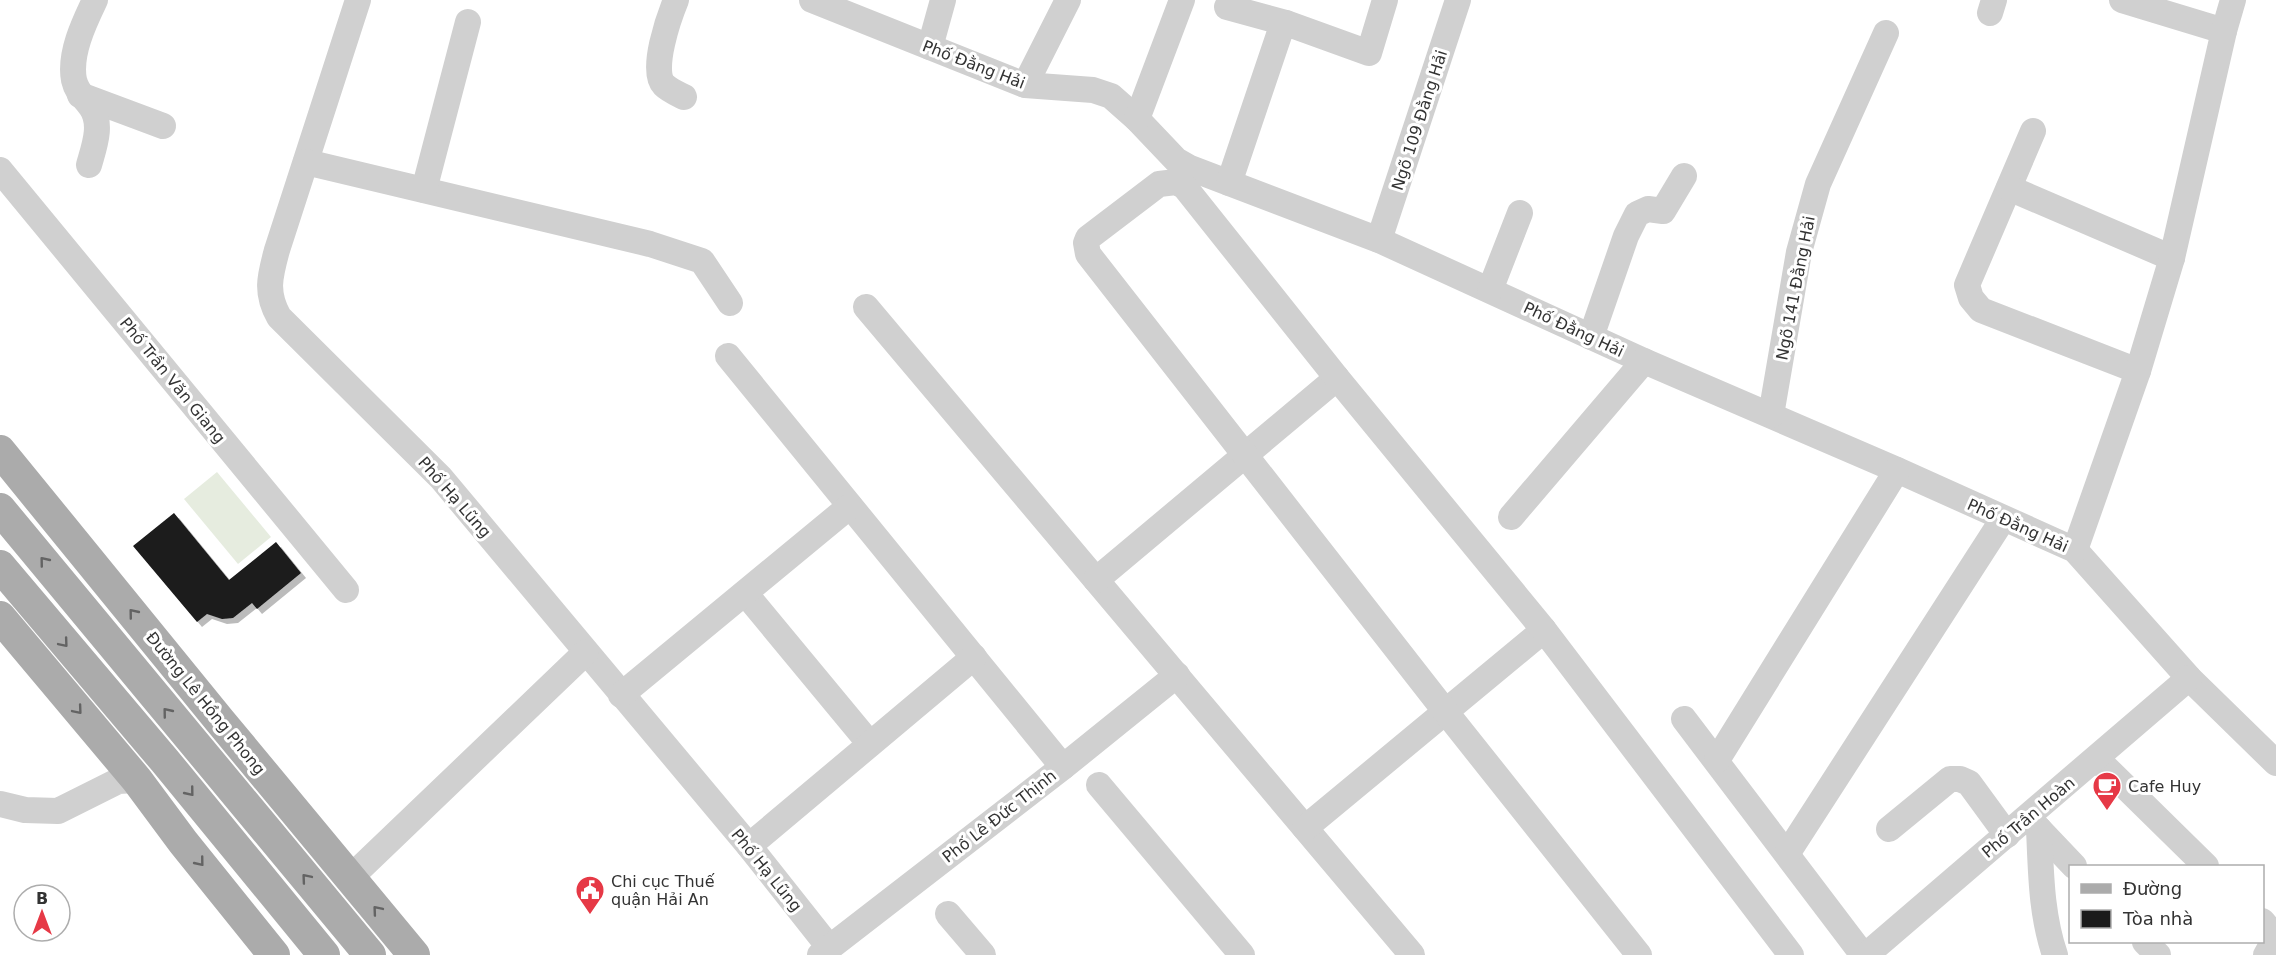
<svg xmlns="http://www.w3.org/2000/svg" width="2276" height="955" font-family="'DejaVu Sans',sans-serif">
  <style>
    .green { fill: #e6ecdf }
    .building { fill: #1a1a1a; filter: url(#shadow) }
    .lines { fill: none; stroke-linecap: round; stroke-linejoin: round }
    .minor { stroke: #d0d0d0; stroke-width: 26 }
    .major { stroke: #ababab; stroke-width: 32 }
    .oneway { stroke: #636363 }
    .labels { text-anchor: middle; stroke-width: 6; stroke-linejoin: round; paint-order: stroke }
    .street-label { font-size: 16px; fill: #333; stroke: #fff }
    .poi-label { font-size: 16px; fill: #333; stroke: #fff; text-anchor: start }
  </style>
  <defs>
    <filter id="shadow"><feDropShadow dx="5" dy="5" stdDeviation="0" flood-color="#0004"/></filter>
  </defs>
  <rect width="100%" height="100%" fill="#fff"/>
  <path class="green" d="M217,472L271,537L238,564L184,499Z"/>
  <path class="building" d="M174,513L229,580L276,542L301,573L257,609L252,603L233,618L222,619L207,614L197,622L133,546Z"/>
  <g class="lines">
    <g class="minor">
      <path d="M358,0L277,250C270,276 265,292 279,317L441,478L749,846L829,947"/>
      <path d="M676,0C669,17 650,71 664,85C669,90 678,94 684,97"/>
      <path d="M812,0L1025,85L1093,90L1111,96L1137,119L1176,160L1190,168L1379,240L1644,361L1897,470L2075,550L2189,678L2276,763"/>
      <path d="M2122,0L2224,31"/>
      <path d="M1227,7L1286,23"/>
      <path d="M1990,13L1994,0"/>
      <path d="M930,47L943,0"/>
      <path d="M1025,85L1068,0"/>
      <path d="M80,95L163,126"/>
      <path d="M1137,119L1182,0"/>
      <path d="M2033,131L1967,285L1971,298L1981,310L2138,371"/>
      <path d="M306,162L650,244L702,261L730,303"/>
      <path d="M89,165C94,147 103,124 91,107C84,97 77,93 74,80C69,54 84,23 95,0"/>
      <path d="M0,170L346,590"/>
      <path d="M1229,183L1280,32L1286,23L1369,53L1385,0"/>
      <path d="M2009,188L2172,258"/>
      <path d="M424,190L468,22"/>
      <path d="M1379,240L1458,0"/>
      <path d="M1490,290L1520,213"/>
      <path d="M866,307L1412,955"/>
      <path d="M1591,337L1626,236L1637,214L1648,209L1663,211L1684,176"/>
      <path d="M728,356L1063,767"/>
      <path d="M1771,415L1799,252L1818,184L1886,33"/>
      <path d="M1511,517L1644,361"/>
      <path d="M2075,550L2138,371L2172,258L2224,31L2233,0"/>
      <path d="M1096,580L1337,378"/>
      <path d="M745,593L870,744"/>
      <path d="M621,695L850,506"/>
      <path d="M1684,719L1863,955"/>
      <path d="M2097,759L2206,866"/>
      <path d="M1717,760L1897,470"/>
      <path d="M1099,785L1242,955"/>
      <path d="M0,804L25,810L58,811L118,781L137,780"/>
      <path d="M2035,825L2074,866"/>
      <path d="M1305,828L1544,630"/>
      <path d="M1889,829L1950,779H1960L1969,783L2007,835"/>
      <path d="M2039,829C2041,872 2041,914 2055,955"/>
      <path d="M749,846L974,657"/>
      <path d="M1787,854L2003,519"/>
      <path d="M350,878L586,652"/>
      <path d="M948,914L983,955"/>
      <path d="M2262,921C2272,931 2274,944 2266,955"/>
      <path d="M2145,942L2158,955"/>
      <path d="M820,955L1063,767L1177,675"/>
      <path d="M1639,955L1445,711L1088,254L1086,243L1088,238L1159,184L1176,182L1184,186L1337,378L1544,630L1791,955"/>
      <path d="M1866,955L2189,678"/>
    </g>
    <g class="major">
      <path d="M0,451L220,721L414,955"/>
      <path d="M0,509L370,955"/>
      <path d="M0,566L165,761L324,955"/>
      <path d="M0,617L137,780L183,842L274,955"/>
    </g>
  </g>
  <defs><path id="oneway-chevron" d="M-2-3.5L2.5 0L-2 3.5" fill="none" stroke-width="1.6" stroke-linecap="round" stroke-linejoin="round" transform="scale(1.5)"/></defs>
  <g class="oneway">
    <use href="#oneway-chevron" transform="translate(44 561) rotate(-129)"/>
    <use href="#oneway-chevron" transform="translate(133 613) rotate(-129)"/>
    <use href="#oneway-chevron" transform="translate(64 643) rotate(50)"/>
    <use href="#oneway-chevron" transform="translate(78 710) rotate(50)"/>
    <use href="#oneway-chevron" transform="translate(167 712) rotate(-129)"/>
    <use href="#oneway-chevron" transform="translate(190 792) rotate(51)"/>
    <use href="#oneway-chevron" transform="translate(200 862) rotate(51)"/>
    <use href="#oneway-chevron" transform="translate(306 878) rotate(-130)"/>
    <use href="#oneway-chevron" transform="translate(377 910) rotate(-130)"/>
  </g>
  <defs>
    <g id="cafe-pin" transform="scale(1.5)"><path d="M0 17L-7.5 6A9.5 9.5 0 1 1 7.5 6Z" fill="#e63946" stroke="#fff"/><path d="M-5.5-4.5H6V0H3Q3 3.5 0 3.5H-2.5Q-5.5 3.5-5.5 0ZM3-3.2v2h1.7v-2ZM-6 4.5H4V6H-6Z" fill="#fff"/></g>
    <g id="civic-pin" transform="scale(1.5)"><path d="M0 17L-7.5 6A9.5 9.5 0 1 1 7.5 6Z" fill="#e63946" stroke="#fff"/><path d="M-.6-6.5H3V-4.5H.6V-3L4-1V1h2V6H-6V1h2V-1L-.6-3ZM-1.2 2.5V6h2.4V2.5Z" fill="#fff"/></g>
  </defs>
  <g fill-rule="evenodd">
    <use href="#cafe-pin" x="2107" y="786"/>
    <use href="#civic-pin" x="590" y="890"/>
  </g>
  <g class="labels">
    <g class="street-label">
      <text transform="translate(974 64) rotate(21)" y="6">Phố Đằng Hải</text>
      <text transform="translate(1419 120) rotate(-72)" y="6">Ngõ 109 Đằng Hải</text>
      <text transform="translate(1795 288) rotate(-79)" y="6">Ngõ 141 Đằng Hải</text>
      <text transform="translate(1574 329) rotate(25)" y="6">Phố Đằng Hải</text>
      <text transform="translate(173 380) rotate(51)" y="6">Phố Trần Văn Giang</text>
      <text transform="translate(455 497) rotate(49)" y="6">Phố Hạ Lũng</text>
      <text transform="translate(2018 525) rotate(24)" y="6">Phố Đằng Hải</text>
      <text transform="translate(206 703) rotate(51)" y="6">Đường Lê Hồng Phong</text>
      <text transform="translate(999 816) rotate(-38)" y="6">Phố Lê Đức Thịnh</text>
      <text transform="translate(2028 817) rotate(-40)" y="6">Phố Trần Hoàn</text>
      <text transform="translate(767 870) rotate(51)" y="6">Phố Hạ Lũng</text>
    </g>
    <g class="poi-label">
      <text x="2128" y="792">Cafe Huy</text>
      <text x="611" y="887">Chi cục Thuế<tspan x="611" dy="18">quận Hải An</tspan></text>
    </g>
  </g>
  <rect x="2069" y="865" width="195" height="78" fill="#ffffff" stroke="#adadad" stroke-width="1.5"/>
  <rect x="2081" y="884" width="30" height="9" fill="#ababab" stroke="#adadad" stroke-width="1.5"/>
  <text x="2123" y="895" font-size="18" fill="#333333">Đường</text>
  <rect x="2081" y="910" width="30" height="18" fill="#1a1a1a" stroke="#adadad" stroke-width="1.5"/>
  <text x="2123" y="925" font-size="18" fill="#333333">Tòa nhà</text>
  <g transform="translate(42 913)"><circle r="28" fill="#ffffff" stroke="#adadad" stroke-width="1.5"/>
  <path d="M0-4.5L10 22L0 15L-10 22Z" fill="#e63946"/>
  <text y="-9" font-size="16" font-weight="bold" text-anchor="middle" fill="#333333">B</text>
  </g>
</svg>
